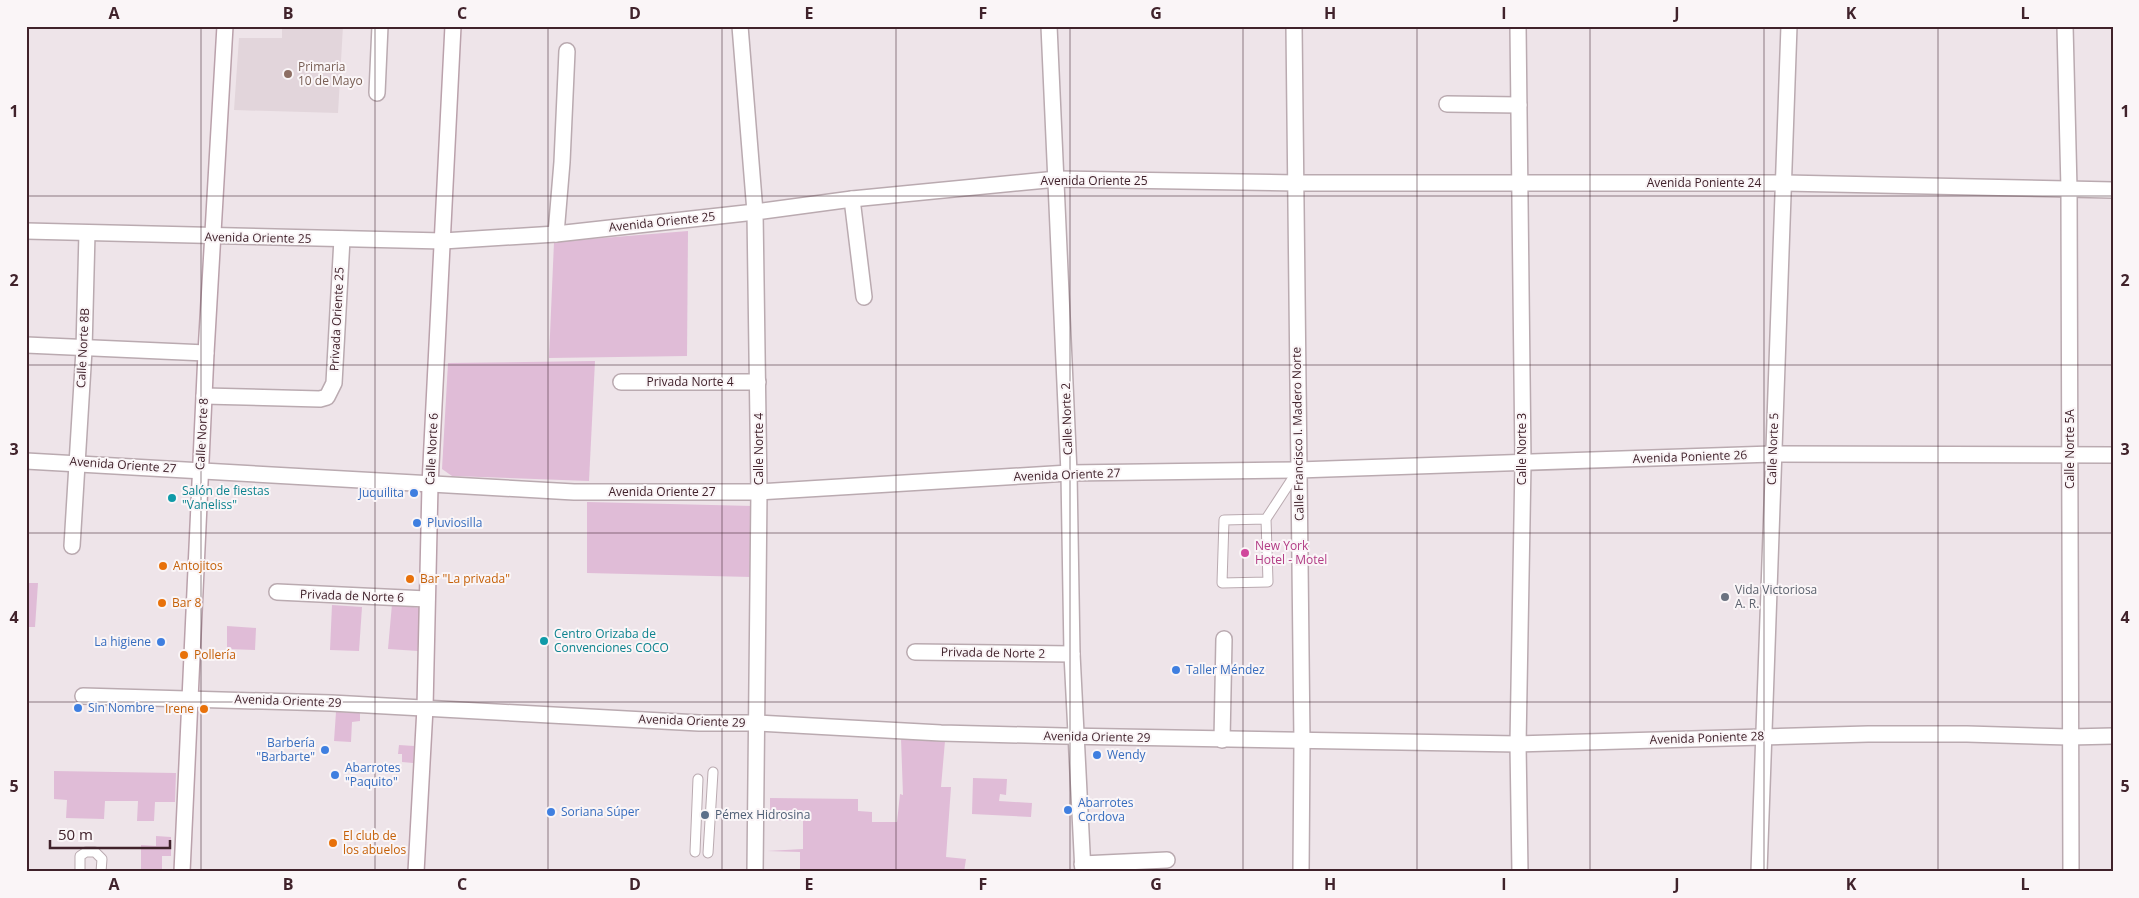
<svg xmlns="http://www.w3.org/2000/svg" width="2139" height="898" font-family="'Open Sans',sans-serif">
  <style>
    .built { fill: #e2d5db }
    .green { fill: #e0bcd7 }
    .lines { fill: none; stroke-linecap: round; stroke-linejoin: round }
    .lane-casing { stroke: #baaab0; stroke-width: 11 }
    .street-casing { stroke: #baaab0; stroke-width: 18 }
    .secondary-casing { stroke: #baa1ab; stroke-width: 18 }
    .lane { stroke: #fff; stroke-width: 9 }
    .street { stroke: #fff; stroke-width: 15 }
    .secondary { stroke: #fff; stroke-width: 15 }
    .grid { fill: none; stroke: #40222b; stroke-width: 1; stroke-opacity: 0.55 }
    .education-dot { fill: #8d6e63; stroke: #faf5f7; stroke-width: 2 }
    .shop-dot { fill: #3f7fe0; stroke: #faf5f7; stroke-width: 2 }
    .culture-dot { fill: #0f9aa8; stroke: #faf5f7; stroke-width: 2 }
    .hotel-dot { fill: #d1479c; stroke: #faf5f7; stroke-width: 2 }
    .food-dot { fill: #e8710a; stroke: #faf5f7; stroke-width: 2 }
    .worship-dot { fill: #6b7280; stroke: #faf5f7; stroke-width: 2 }
    .service-dot { fill: #5c6f8a; stroke: #faf5f7; stroke-width: 2 }
    .labels { text-anchor: middle; stroke-width: 4; stroke-linejoin: round; paint-order: stroke }
    .education-label { font-size: 12px; fill: #785e54; stroke: #faf5f7; text-anchor: start }
    .street-label { font-size: 12px; fill: #40222b; stroke: #faf5f7 }
    .culture-label { font-size: 12px; fill: #0d838f; stroke: #faf5f7; text-anchor: start }
    .shop-label { font-size: 12px; fill: #366cbe; stroke: #faf5f7; text-anchor: start }
    .hotel-label { font-size: 12px; fill: #b23c85; stroke: #faf5f7; text-anchor: start }
    .food-label { font-size: 12px; fill: #c56008; stroke: #faf5f7; text-anchor: start }
    .worship-label { font-size: 12px; fill: #5b616d; stroke: #faf5f7; text-anchor: start }
    .service-label { font-size: 12px; fill: #4e5e75; stroke: #faf5f7; text-anchor: start }
    .neatline { fill: none; stroke: #40222b; stroke-width: 2 }
    .grid-label { font-size: 16px; text-anchor: middle; font-weight: bold; fill: #40222b }
  </style>
  <rect width="100%" height="100%" fill="#eee4e9"/>
  <path class="built" d="M282,26H343L338,113L234,110L239,38H282Z"/>
  <g class="green">
    <path d="M688,231L687,356L549,358L554,242Z"/>
    <path d="M595,361L589,481L452,476L442,469L448,363Z"/>
    <path d="M587,502L753,506L751,577L587,573Z"/>
    <path d="M26,583H38L35,627H26Z"/>
    <path d="M392,604L420,608L418,651L388,649Z"/>
    <path d="M332,605L362,607L359,651L330,650Z"/>
    <path d="M227,626L256,628L255,650L227,649Z"/>
    <path d="M336,712L360,713V721L352,722L351,742L334,741Z"/>
    <path d="M901,739L945,741L941,787H951L946,857L966,859L964,872H800V852L767,851L803,849V821L770,820V798L858,799V811L872,812V822H897L900,794L903,795Z"/>
    <path d="M399,745L414,746L413,763L402,762V754H398Z"/>
    <path d="M54,771L176,773L175,802H155L154,821H137L138,801H105L104,819L66,818L67,800L54,799Z"/>
    <path d="M973,778L1007,779L1006,795L1000,794L999,801L1032,803L1031,817L972,814Z"/>
    <path d="M156,836L171,837V856H162V872L141,871V845L156,846Z"/>
  </g>
  <g class="lines">
    <g class="lane-casing">
      <g id="lane">
        <path d="M1266,519L1224,520L1222,583L1268,582L1266,519L1298,470"/>
        <path d="M695,852L698,779"/>
        <path d="M708,853L713,772"/>
        <path d="M80,872V856L86,852H95L102,859L101,872"/>
      </g>
    </g>
    <g class="street-casing">
      <g id="street">
        <path d="M740,26L755,212L759,492L755,872"/>
        <path d="M1049,26L1069,473L1072,654L1083,872"/>
        <path d="M1294,26L1302,742L1301,872"/>
        <path d="M1518,26L1523,463L1518,744L1520,872"/>
        <path d="M2065,26L2069,189L2071,872"/>
        <path d="M377,93L380,26"/>
        <path d="M1447,104L1519,105"/>
        <path d="M852,199L864,297"/>
        <path d="M26,231L443,241L556,234L755,212L852,199L1057,179L1296,183H1785L2113,190"/>
        <path d="M556,234L562,162L567,51"/>
        <path d="M26,345L206,353"/>
        <path d="M621,382H758"/>
        <path d="M204,396L320,399L327,397L334,383L342,239"/>
        <path d="M26,461L574,492H759L1069,473L1298,470L1772,454L2113,455"/>
        <path d="M72,546L84,350L87,233"/>
        <path d="M277,592L427,599"/>
        <path d="M915,652L1072,654"/>
        <path d="M83,696L331,703L699,723H757L941,733L1064,736L1518,744L1868,734H1967L2069,737L2113,736"/>
        <path d="M1222,740L1224,639"/>
        <path d="M1082,864L1167,860"/>
        <path d="M1759,872L1789,26"/>
      </g>
    </g>
    <g class="secondary-casing">
      <g id="secondary">
        <path d="M182,872L206,353L225,26"/>
        <path d="M416,872L425,708L430,485L453,26"/>
      </g>
    </g>
    <use href="#lane" class="lane"/>
    <use href="#street" class="street"/>
    <use href="#secondary" class="secondary"/>
  </g>
  <path class="grid" d="M201,26V872M375,26V872M548,26V872M722,26V872M896,26V872M1070,26V872M1243,26V872M1417,26V872M1590,26V872M1764,26V872M1938,26V872M26,196H2113M26,365H2113M26,533H2113M26,702H2113"/>
  <circle class="education-dot" cx="288" cy="74" r="5"/>
  <g class="shop-dot">
    <circle cx="414" cy="493" r="5"/>
    <circle cx="417" cy="523" r="5"/>
    <circle cx="161" cy="642" r="5"/>
    <circle cx="1176" cy="670" r="5"/>
    <circle cx="78" cy="708" r="5"/>
    <circle cx="325" cy="750" r="5"/>
    <circle cx="1097" cy="755" r="5"/>
    <circle cx="335" cy="775" r="5"/>
    <circle cx="1068" cy="810" r="5"/>
    <circle cx="551" cy="812" r="5"/>
  </g>
  <g class="culture-dot">
    <circle cx="172" cy="498" r="5"/>
    <circle cx="544" cy="641" r="5"/>
  </g>
  <circle class="hotel-dot" cx="1245" cy="553" r="5"/>
  <g class="food-dot">
    <circle cx="163" cy="566" r="5"/>
    <circle cx="410" cy="579" r="5"/>
    <circle cx="162" cy="603" r="5"/>
    <circle cx="184" cy="655" r="5"/>
    <circle cx="204" cy="709" r="5"/>
    <circle cx="333" cy="843" r="5"/>
  </g>
  <circle class="worship-dot" cx="1725" cy="597" r="5"/>
  <circle class="service-dot" cx="705" cy="815" r="5"/>
  <g class="labels">
    <g class="education-label">
      <text x="298" y="71">Primaria<tspan x="298" dy="14">10 de Mayo</tspan></text>
    </g>
    <g class="street-label">
      <text x="1094" y="185">Avenida Oriente 25</text>
      <text x="1704" y="187">Avenida Poniente 24</text>
      <text transform="translate(662 222) rotate(-6)" y="4">Avenida Oriente 25</text>
      <text transform="translate(258 238) rotate(1)" y="4">Avenida Oriente 25</text>
      <text transform="translate(337 319) rotate(-87)" y="4">Privada Oriente 25</text>
      <text transform="translate(83 348) rotate(-87)" y="4">Calle Norte 8B</text>
      <text x="690" y="386">Privada Norte 4</text>
      <text transform="translate(1067 419) rotate(-92)" y="4">Calle Norte 2</text>
      <text transform="translate(202 434) rotate(-87)" y="4">Calle Norte 8</text>
      <text transform="translate(1298 434) rotate(-91)" y="4">Calle Francisco I. Madero Norte</text>
      <text transform="translate(432 449) rotate(-87)" y="4">Calle Norte 6</text>
      <text transform="translate(759 449) rotate(-90)" y="4">Calle Norte 4</text>
      <text transform="translate(1522 449) rotate(-90)" y="4">Calle Norte 3</text>
      <text transform="translate(1773 449) rotate(-88)" y="4">Calle Norte 5</text>
      <text transform="translate(2070 449) rotate(-90)" y="4">Calle Norte 5A</text>
      <text transform="translate(1690 457) rotate(-2)" y="4">Avenida Poniente 26</text>
      <text transform="translate(123 465) rotate(4)" y="4">Avenida Oriente 27</text>
      <text transform="translate(1067 475) rotate(-2)" y="4">Avenida Oriente 27</text>
      <text x="662" y="496">Avenida Oriente 27</text>
      <text transform="translate(352 596) rotate(2)" y="4">Privada de Norte 6</text>
      <text transform="translate(993 653) rotate(1)" y="4">Privada de Norte 2</text>
      <text transform="translate(288 701) rotate(2)" y="4">Avenida Oriente 29</text>
      <text transform="translate(692 721) rotate(2)" y="4">Avenida Oriente 29</text>
      <text transform="translate(1097 737) rotate(1)" y="4">Avenida Oriente 29</text>
      <text transform="translate(1707 738) rotate(-2)" y="4">Avenida Poniente 28</text>
    </g>
    <g class="culture-label">
      <text x="182" y="495">Salón de fiestas<tspan x="182" dy="14">"Vaneliss"</tspan></text>
      <text x="554" y="638">Centro Orizaba de<tspan x="554" dy="14">Convenciones COCO</tspan></text>
    </g>
    <g class="shop-label">
      <text x="404" y="497" text-anchor="end">Juquilita</text>
      <text x="427" y="527">Pluviosilla</text>
      <text x="151" y="646" text-anchor="end">La higiene</text>
      <text x="1186" y="674">Taller Méndez</text>
      <text x="88" y="712">Sin Nombre</text>
      <text x="315" y="747" text-anchor="end">Barbería<tspan x="315" dy="14">"Barbarte"</tspan></text>
      <text x="1107" y="759">Wendy</text>
      <text x="345" y="772">Abarrotes<tspan x="345" dy="14">"Paquito"</tspan></text>
      <text x="1078" y="807">Abarrotes<tspan x="1078" dy="14">Cordova</tspan></text>
      <text x="561" y="816">Soriana Súper</text>
    </g>
    <g class="hotel-label">
      <text x="1255" y="550">New York<tspan x="1255" dy="14">Hotel - Motel</tspan></text>
    </g>
    <g class="food-label">
      <text x="173" y="570">Antojitos</text>
      <text x="420" y="583">Bar "La privada"</text>
      <text x="172" y="607">Bar 8</text>
      <text x="194" y="659">Pollería</text>
      <text x="194" y="713" text-anchor="end">Irene</text>
      <text x="343" y="840">El club de<tspan x="343" dy="14">los abuelos</tspan></text>
    </g>
    <g class="worship-label">
      <text x="1735" y="594">Vida Victoriosa<tspan x="1735" dy="14">A. R.</tspan></text>
    </g>
    <g class="service-label">
      <text x="715" y="819">Pémex Hidrosina</text>
    </g>
  </g>
  <rect width="2139" height="898" fill="none" stroke="#faf5f7" stroke-width="55"/>
  <path d="M50 840v8h120v-8" fill="none" stroke="#40222b" stroke-width="2.5"/>
  <text x="58" y="840" font-size="15" fill="#40222b" stroke="#faf5f7" stroke-width="4" paint-order="stroke">50 m</text>
  <rect x="28" y="28" width="2084" height="842" class="neatline"/>
  <g class="grid-label">
    <text x="114" y="19">A</text>
    <text x="288" y="19">B</text>
    <text x="462" y="19">C</text>
    <text x="635" y="19">D</text>
    <text x="809" y="19">E</text>
    <text x="983" y="19">F</text>
    <text x="1156" y="19">G</text>
    <text x="1330" y="19">H</text>
    <text x="1504" y="19">I</text>
    <text x="1677" y="19">J</text>
    <text x="1851" y="19">K</text>
    <text x="2025" y="19">L</text>
    <text x="14" y="117">1</text>
    <text x="2125" y="117">1</text>
    <text x="14" y="286">2</text>
    <text x="2125" y="286">2</text>
    <text x="14" y="455">3</text>
    <text x="2125" y="455">3</text>
    <text x="14" y="623">4</text>
    <text x="2125" y="623">4</text>
    <text x="14" y="792">5</text>
    <text x="2125" y="792">5</text>
    <text x="114" y="890">A</text>
    <text x="288" y="890">B</text>
    <text x="462" y="890">C</text>
    <text x="635" y="890">D</text>
    <text x="809" y="890">E</text>
    <text x="983" y="890">F</text>
    <text x="1156" y="890">G</text>
    <text x="1330" y="890">H</text>
    <text x="1504" y="890">I</text>
    <text x="1677" y="890">J</text>
    <text x="1851" y="890">K</text>
    <text x="2025" y="890">L</text>
  </g>
</svg>
